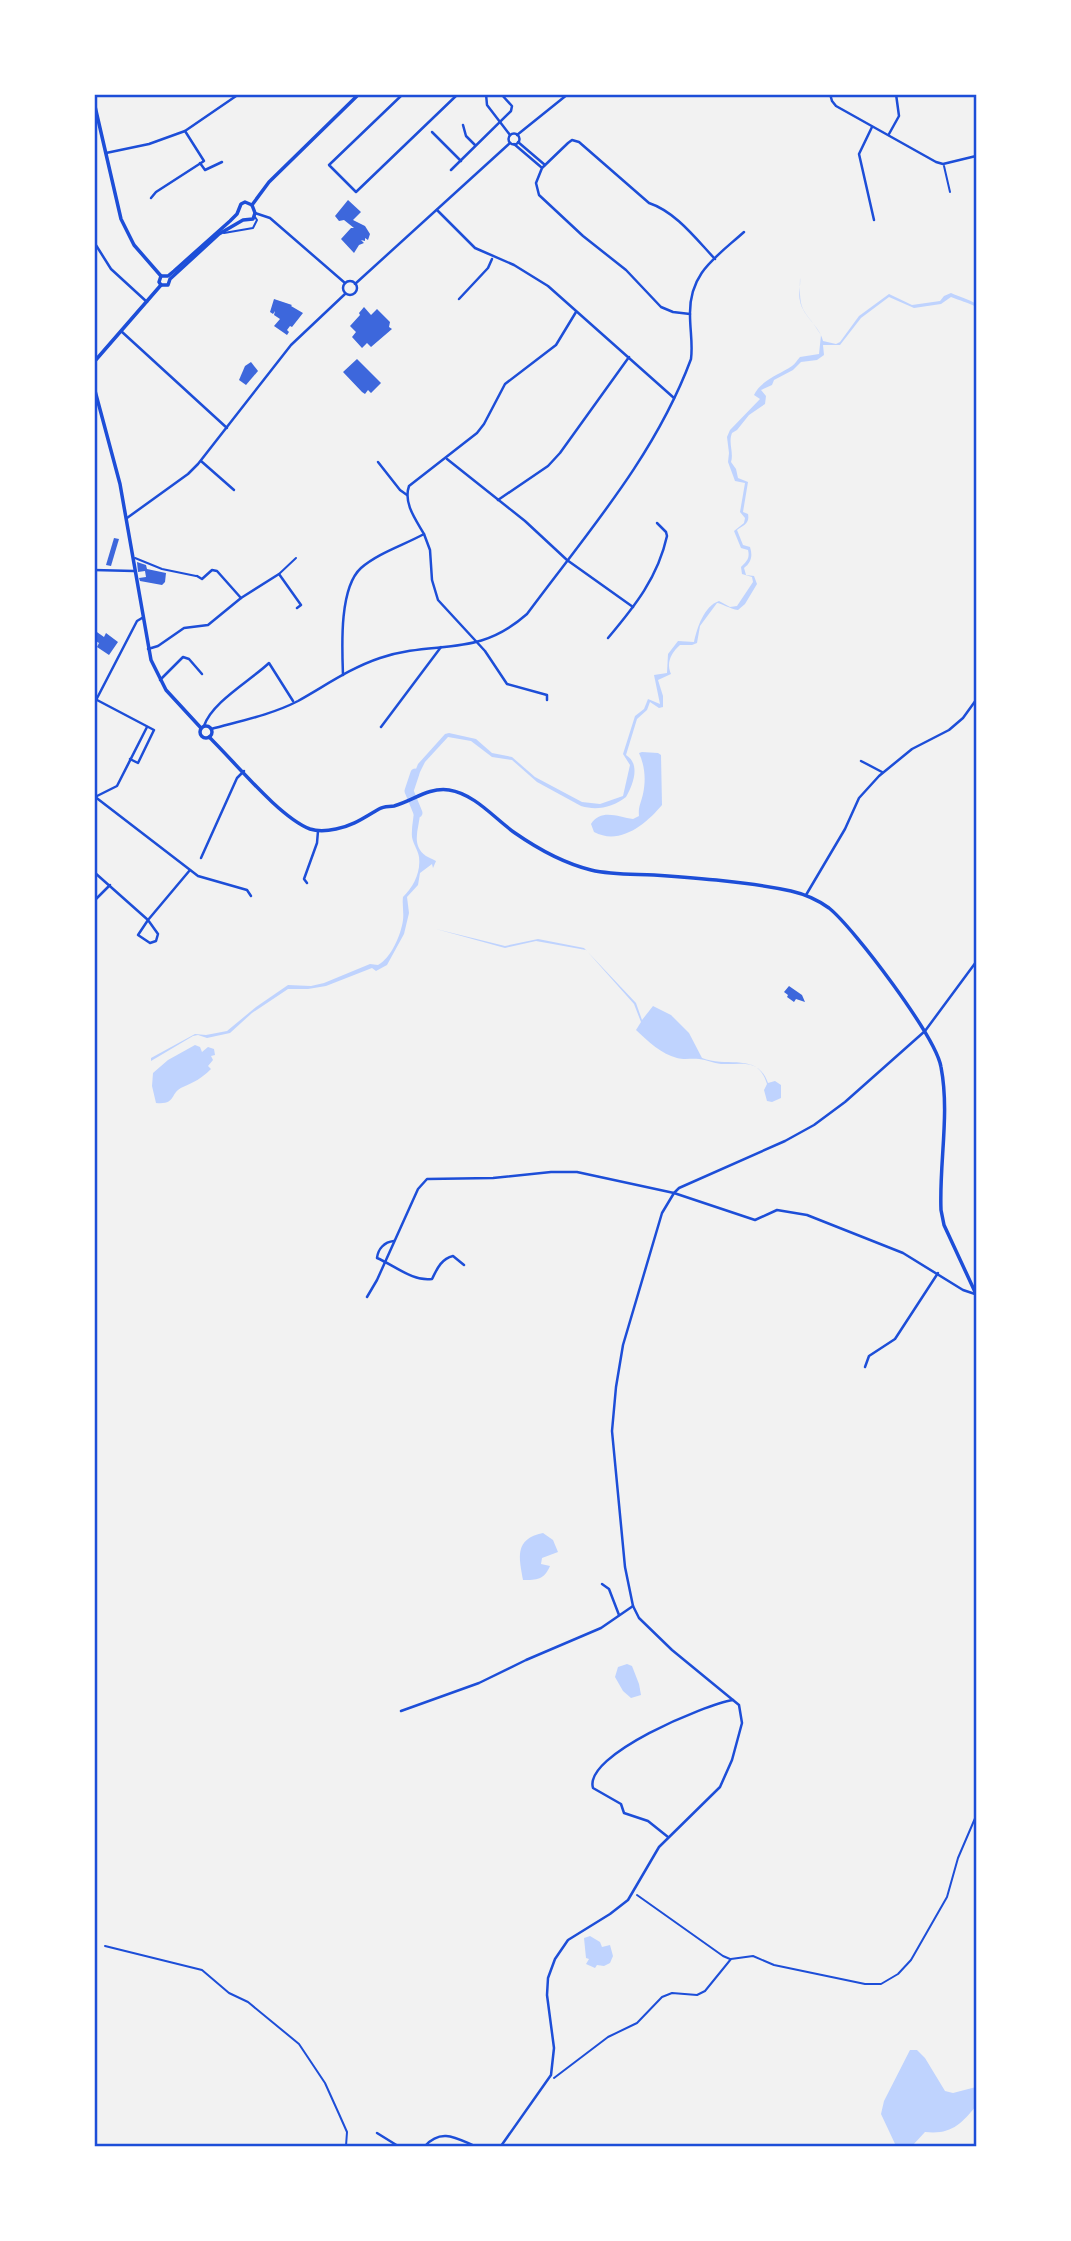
<svg xmlns="http://www.w3.org/2000/svg" width="1071" height="2241" font-family="'Alegreya Sans',sans-serif">
  <style>
    .water { fill: #bfd3fe }
    .lines { fill: none; stroke-linecap: round; stroke-linejoin: round }
    .river { stroke: #bfd3fe; stroke-width: 9 }
    .building { fill: #3d67dc }
    .path { stroke: #1d4ed8; stroke-width: 2 }
    .service { stroke: #1d4ed8; stroke-width: 2 }
    .minor { stroke: #1d4ed8; stroke-width: 2.5 }
    .tertiary { stroke: #1d4ed8; stroke-width: 3.5 }
    .secondary { stroke: #1d4ed8; stroke-width: 3.5 }
    .neatline { fill: none; stroke: #1d4ed8; stroke-width: 2.5 }
  </style>
  <rect width="100%" height="100%" fill="#f2f2f2"/>
  <g class="water">
    <path d="M800,278C801,285 798,294 800,301C803,317 820,326 823,341L836,344L840,342L859,316L889,294L912,305L940,301L944,296L951,293C960,297 969,299 976,304V307C968,302 960,301 951,297L941,304L914,308L889,297L861,318L840,345H823L824,355L817,360L801,362L793,370L774,380L772,385L761,390L766,396L765,404L749,415L737,430L732,433C728,443 734,452 731,462L736,469L738,478L748,482L743,512L748,514C750,524 743,525 737,530L743,545L750,547C753,556 751,563 744,568L746,575L754,576L757,584L745,604L738,610C730,609 721,603 717,603L700,626L697,643L692,645H680C671,653 666,663 671,674L658,680L663,696V707L659,708L650,702L647,710L637,719L626,755C641,764 633,785 626,797C613,807 597,811 581,806L537,782L512,760L492,757L471,741L448,737L425,762L414,784H410L418,764L445,734L449,733L476,739L492,753L512,757L535,777L582,802L600,804L623,796L630,765L623,754L635,716L644,709L648,699L660,704L654,675L667,673L668,654L678,641L694,642C697,628 704,606 719,601L730,607L737,606L753,582L752,577L742,574L741,567C747,561 750,558 748,550L741,548L734,531L744,523L745,518L740,512L745,483L735,481L728,462L729,453L727,437L730,430L760,399L754,395C760,381 780,374 792,366C795,364 797,360 800,357L819,354L821,335C803,306 799,315 800,278Z"/>
    <path d="M642,752L658,753L661,755L662,805C646,824 620,846 594,832L591,824C601,808 619,817 633,819L639,816C638,807 641,803 643,794C646,780 645,766 639,753Z"/>
    <path d="M414,803L419,805C424,822 407,842 426,856C429,858 433,859 436,861L433,868L432,864L420,873L418,885L407,897L409,913L404,934L387,965L376,971L372,968L326,986L308,989H288L252,1013L230,1033L207,1038L198,1035L193,1036L151,1061V1058L195,1034L206,1035L227,1031L256,1007L288,985L311,986L324,983L370,964L378,965C391,958 401,935 403,920C404,912 402,905 403,897C413,887 421,873 419,857C418,850 413,844 412,837C411,826 415,815 414,803Z"/>
    <path d="M436,929L505,946L538,939L584,948L636,1003L642,1020L653,1006L671,1015L689,1033L702,1058C728,1068 757,1052 768,1083L775,1081L781,1085V1098L772,1102L767,1101L764,1090L767,1084C759,1058 743,1065 721,1064C713,1063 707,1060 699,1059C692,1058 685,1060 677,1058C661,1054 648,1041 636,1030L641,1022L634,1004L586,950L536,941L505,948Z"/>
    <path d="M195,1045L200,1047L202,1052L208,1047L214,1049L215,1055L211,1056L213,1060L208,1066L211,1069C201,1079 194,1082 183,1087C169,1093 177,1105 156,1103L152,1086L153,1073L168,1060Z"/>
    <path d="M543,1533L553,1540L558,1552L542,1558L541,1564L550,1566C544,1580 537,1580 523,1580C519,1557 514,1539 543,1533Z"/>
    <path d="M627,1664L632,1666L639,1684L641,1695L631,1698L623,1691L615,1677L618,1667Z"/>
    <path d="M590,1936L600,1942L602,1947L610,1945L613,1956L610,1963L604,1966L597,1965L595,1968L586,1964L589,1959L586,1958L584,1938Z"/>
    <path d="M910,2050H917L925,2058L945,2091L953,2093L976,2087V2106C961,2124 951,2135 925,2132L912,2146H896L881,2114L884,2101Z"/>
  </g>
  <g class="lines">
    <path class="river" d="M415,773L409,791L418,813"/>
  </g>
  <g class="building">
    <path d="M348,200L361,212L353,220L365,226L370,234L368,240L365,238V241L361,240L364,243L359,245L354,253L341,239L351,228H354L344,220L339,221L335,216Z"/>
    <path d="M274,299L292,305L291,306L303,313L292,327L290,326L287,330L289,332L287,335L274,326L280,319L274,315L275,311L273,314L270,312Z"/>
    <path d="M364,307L371,315L377,309L390,322L389,327L392,329L371,347L367,343L362,348L352,337L356,332L350,326L360,315L359,313Z"/>
    <path d="M357,359L381,383L371,393L368,390L365,394L362,392L343,372Z"/>
    <path d="M251,362L258,371L246,385L239,380L245,366Z"/>
    <path d="M114,538L119,539L111,566L106,565Z"/>
    <path d="M137,562L146,565L147,569L166,573L165,582L162,585L140,581L139,578L146,577L145,571L138,572Z"/>
    <path d="M94,630L104,637L106,633L118,642L109,655L97,647L99,643L94,640Z"/>
    <path d="M789,986L802,995L805,1002L796,999L794,1002L787,997L788,995L784,992Z"/>
  </g>
  <g class="lines">
    <g class="path">
      <path d="M637,1895L723,1956L730,1959"/>
      <path d="M105,1946L202,1970L229,1993L248,2002L299,2044L325,2083L339,2114L347,2132L346,2146"/>
      <path d="M554,2078L608,2037L637,2023L662,1997L672,1993L697,1995L705,1991L731,1959L753,1956L774,1965L865,1984H881L898,1974L911,1960L947,1897L958,1858L976,1816"/>
    </g>
    <g class="service">
      <path d="M944,166L950,192"/>
      <path d="M224,233L253,228L257,220L255,217"/>
      <path d="M135,558L162,569L196,576"/>
      <path d="M279,574L296,558"/>
    </g>
    <g class="minor">
      <path d="M403,94L329,165L356,192L458,94"/>
      <path d="M486,94L487,105L510,135"/>
      <path d="M830,94L832,101L836,106L936,162L943,164L976,156"/>
      <path d="M463,125L466,136L475,145"/>
      <path d="M872,127L859,154L874,220"/>
      <path d="M432,132L461,161"/>
      <circle cx="514" cy="139" r="5.5"/>
      <path d="M889,134L899,116L896,94"/>
      <path d="M517,135L568,94"/>
      <path d="M518,142L545,165"/>
      <path d="M514,144L541,167"/>
      <path d="M106,153L149,144L185,131L239,94"/>
      <path d="M200,163L205,170L222,162"/>
      <path d="M451,170L511,111L512,106L501,94"/>
      <path d="M151,198L156,192L204,161L185,131"/>
      <path d="M437,210L475,248L514,265L548,286L674,398"/>
      <path d="M255,213L270,218L345,283"/>
      <path d="M94,242L111,269L147,302"/>
      <circle cx="350" cy="288" r="7"/>
      <path d="M355,284L510,143"/>
      <path d="M459,299L488,268L492,259"/>
      <path d="M690,314L673,312L661,307L626,270L583,236L539,195L536,183L542,168L568,143L572,140L579,142L649,203C676,212 696,239 715,259"/>
      <path d="M121,331L227,428"/>
      <path d="M447,459L525,521L567,560L633,607"/>
      <path d="M201,461L234,490"/>
      <path d="M378,462L400,490L407,495"/>
      <path d="M498,500L548,466L560,453L629,357"/>
      <path d="M127,518L188,474L198,464L291,345L345,294"/>
      <path d="M424,534C416,520 403,503 409,486L477,433L484,424L505,384L556,345L576,312"/>
      <path d="M94,570L134,571"/>
      <path d="M197,576L202,579L212,570L217,571L241,598"/>
      <path d="M608,638C635,606 658,577 667,536L666,532L657,523"/>
      <path d="M148,649L158,646L184,628L208,625L241,598L279,574L301,605L297,608"/>
      <path d="M343,675C342,647 339,588 361,568C378,553 404,545 424,534L430,550L432,580L438,600L485,651L507,684L547,695V700"/>
      <path d="M160,680L183,657L189,659L202,674"/>
      <path d="M97,700L154,730L138,763L130,759"/>
      <path d="M94,704L137,621L142,618"/>
      <path d="M204,726C212,702 250,681 269,663L293,701"/>
      <path d="M381,727L441,647"/>
      <path d="M211,729C240,721 271,715 298,701C325,686 350,668 380,658C437,639 476,659 527,614C587,533 655,456 691,359C693,344 690,331 690,315C689,273 715,258 744,232"/>
      <path d="M861,761L882,772"/>
      <path d="M94,796L198,876L247,890L251,896"/>
      <path d="M95,797L117,786L147,727"/>
      <path d="M201,858L237,778L244,771"/>
      <path d="M94,872L148,920L138,935L150,943L156,941L158,934L148,920L190,870"/>
      <path d="M307,883L304,879L317,843L318,831"/>
      <path d="M806,895L845,829L859,798L879,776L912,749L949,730L963,718L976,700"/>
      <path d="M94,901L110,885"/>
      <path d="M394,1241C384,1242 378,1249 377,1258C394,1265 413,1282 432,1279C437,1269 441,1259 453,1256L464,1265"/>
      <path d="M367,1297L377,1280L418,1189L427,1179L493,1178L551,1172H577L674,1193L755,1220L777,1210L807,1215L903,1253L963,1290L975,1294"/>
      <path d="M865,1367L869,1356L895,1339L938,1273"/>
      <path d="M602,1584L609,1589L619,1615"/>
      <path d="M401,1711L479,1683L526,1660L601,1628L633,1606"/>
      <path d="M668,1837L648,1821L624,1813L621,1804L593,1788C583,1755 706,1704 733,1700"/>
      <path d="M377,2133L398,2146"/>
      <path d="M425,2146C441,2128 456,2138 475,2146"/>
      <path d="M501,2146L551,2075L554,2048L547,1995L548,1978L555,1959L568,1940L610,1914L628,1900L659,1847L720,1787L732,1760L742,1723L739,1705L672,1650L639,1618L633,1606L625,1567L612,1431L616,1387L623,1345L662,1213L674,1193L679,1188L785,1141L814,1125L845,1102L925,1031L976,962"/>
    </g>
    <g class="tertiary">
      <path d="M94,102L121,219L134,245L161,276"/>
      <path d="M94,387L120,484L151,660L166,690L201,728"/>
      <circle cx="206" cy="732" r="6"/>
      <path d="M209,737C235,762 279,817 310,829C319,832 327,831 336,829C353,826 365,817 379,809C384,806 389,807 394,806C413,801 428,787 449,790C475,794 495,819 515,833C538,849 563,863 591,870C612,875 632,874 654,875C696,878 750,882 791,891C804,894 818,900 829,908C854,928 936,1037 941,1067C950,1114 939,1163 941,1210L944,1225L976,1294"/>
    </g>
    <g class="secondary">
      <path d="M252,205L269,182L359,94"/>
      <path d="M161,285L159,282L161,276H168L174,271L230,221L237,214L241,204L245,202L252,205"/>
      <path d="M161,285H168L170,279L219,234L243,220L253,219L255,213L252,205"/>
      <path d="M94,362L161,285"/>
    </g>
  </g>
  <rect width="1071" height="2241" fill="none" stroke="#ffffff" stroke-width="192"/>
  <rect x="96" y="96" width="879" height="2049" class="neatline"/>
</svg>
